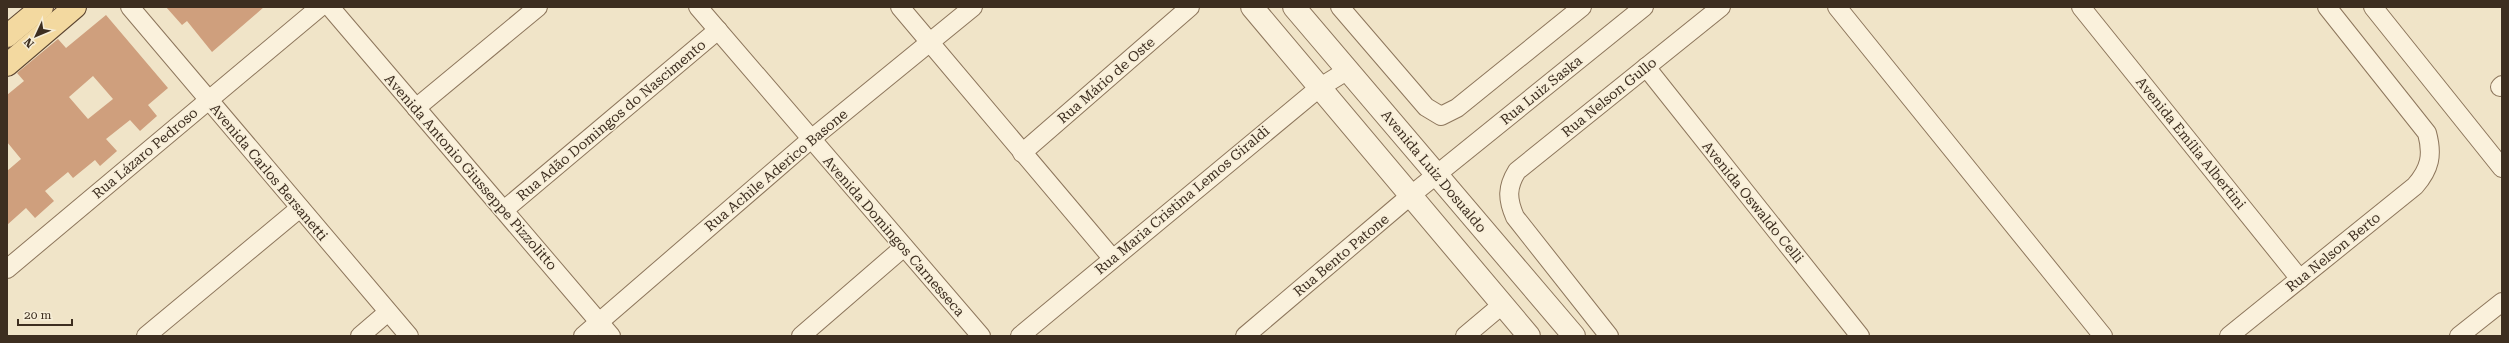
<svg xmlns="http://www.w3.org/2000/svg" width="2509" height="343" font-family="'Roboto Serif',serif">
  <style>
    .building { fill: #cf9f7d; fill-rule: evenodd }
    .lines { fill: none; stroke-linecap: round; stroke-linejoin: round }
    .minor-casing { stroke: #8d765c; stroke-width: 20 }
    .tertiary-casing { stroke: #8d765c; stroke-width: 24 }
    .primary-casing { stroke: #5b4430; stroke-width: 24 }
    .minor { stroke: #faf1dc; stroke-width: 18 }
    .tertiary { stroke: #faf1dc; stroke-width: 22 }
    .primary { stroke: #f3d9a0; stroke-width: 22 }
    .labels { text-anchor: middle; stroke-width: 3; stroke-linejoin: round; paint-order: stroke }
    .street-label { font-size: 14px; fill: #3d2e20; stroke: #f7eed8 }
  </style>
  <rect width="100%" height="100%" fill="#f0e4c8"/>
  <g class="building">
    <path d="M166,7H264L212,52L187,21L182,25Z"/>
    <path d="M106,15L168,88L148,105L157,116L140,131L130,120L106,139L117,151L100,166L95,160L73,178L68,172L45,191L54,201L35,218L26,208L7,225V171L21,159L7,142V95L24,81L17,73L58,39L66,48ZM93,76L113,99L88,119L69,97Z"/>
  </g>
  <g class="lines">
    <g class="minor-casing">
      <g id="minor">
        <path d="M130,7L409,336"/>
        <path d="M330,7L611,336"/>
        <path d="M698,7L981,336"/>
        <path d="M900,7L1112,258"/>
        <path d="M1340,7L1426,107L1441,116L1457,108L1582,7"/>
        <path d="M1837,7L2103,336"/>
        <path d="M2081,7L2300,279"/>
        <path d="M2373,7L2502,168"/>
        <path d="M1646,67L1860,336"/>
        <path d="M2500,87L2502,85"/>
        <path d="M416,108L538,7"/>
        <path d="M1022,153L1190,7"/>
        <path d="M504,210L718,30"/>
        <path d="M7,269L320,7"/>
        <path d="M146,336L300,208"/>
        <path d="M360,336L388,312"/>
        <path d="M583,336L810,140L973,7"/>
        <path d="M801,336L904,247"/>
        <path d="M1020,336L1319,88L1348,70"/>
        <path d="M1245,336L1410,196L1644,7"/>
        <path d="M1465,336L1503,304"/>
        <path d="M1609,336L1515,217C1507,199 1507,187 1517,171L1721,7"/>
        <path d="M2229,336L2415,186C2430,169 2433,155 2427,133L2327,7"/>
        <path d="M2459,336L2502,302"/>
      </g>
    </g>
    <g class="tertiary-casing">
      <g id="tertiary">
        <path d="M1252,7L1529,336"/>
        <path d="M1294,7L1574,336"/>
      </g>
    </g>
    <g class="primary-casing">
      <g id="primary">
        <path d="M7,36L42,7"/>
        <path d="M7,65L75,7"/>
      </g>
    </g>
    <use href="#minor" class="minor"/>
    <use href="#tertiary" class="tertiary"/>
    <use href="#primary" class="primary"/>
  </g>
  <g class="labels">
    <g class="street-label">
      <text transform="translate(1106 80) rotate(-41)" y="5">Rua Mário de Oste</text>
      <text transform="translate(1541 90) rotate(-39)" y="5">Rua Luiz Saska</text>
      <text transform="translate(1609 97) rotate(-39)" y="5">Rua Nelson Gullo</text>
      <text transform="translate(611 120) rotate(-40)" y="5">Rua Adão Domingos do Nascimento</text>
      <text transform="translate(2191 143) rotate(51)" y="5">Avenida Emília Albertini</text>
      <text transform="translate(145 153) rotate(-40)" y="5">Rua Lázaro Pedroso</text>
      <text transform="translate(776 170) rotate(-40)" y="5">Rua Achile Aderico Basone</text>
      <text transform="translate(1434 171) rotate(50)" y="5">Avenida Luiz Dosualdo</text>
      <text transform="translate(269 172) rotate(50)" y="5">Avenida Carlos Bersanetti</text>
      <text transform="translate(471 172) rotate(49)" y="5">Avenida Antonio Giusseppe Pizzolitto</text>
      <text transform="translate(1182 200) rotate(-40)" y="5">Rua Maria Cristina Lemos Giraldi</text>
      <text transform="translate(1753 202) rotate(51)" y="5">Avenida Oswaldo Celli</text>
      <text transform="translate(894 236) rotate(49)" y="5">Avenida Domingos Carnesseca</text>
      <text transform="translate(2333 252) rotate(-39)" y="5">Rua Nelson Berto</text>
      <text transform="translate(1341 255) rotate(-40)" y="5">Rua Bento Patone</text>
    </g>
  </g>
  <rect width="2509" height="343" fill="none" stroke="#3d2e20" stroke-width="16"/>
  <g transform="translate(36 36) rotate(226)" stroke="#f7eed8" stroke-width="3" paint-order="stroke">
  <path d="M0-3L7 15L0 10L-7 15Z" fill="#3d2e20"/>
  <text y="-6" font-size="11" font-weight="bold" text-anchor="middle" fill="#3d2e20">N</text>
  </g>
  <path d="M18 319v6h54v-6" fill="none" stroke="#3d2e20" stroke-width="2"/>
  <text x="24" y="319" font-size="12" fill="#3d2e20" stroke="#f7eed8" stroke-width="3" paint-order="stroke">20 m</text>
</svg>
